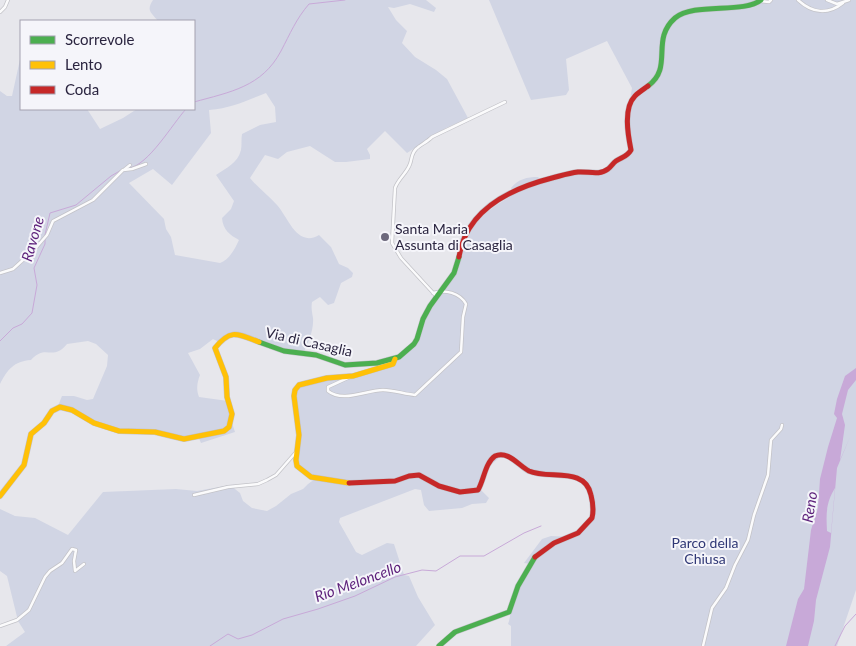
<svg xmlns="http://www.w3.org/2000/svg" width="856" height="646" font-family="Lato,sans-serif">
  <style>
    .green { fill: #d1d5e4; fill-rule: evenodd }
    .water { fill: #c8a9d8; fill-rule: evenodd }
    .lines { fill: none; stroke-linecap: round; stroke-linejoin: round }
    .stream { stroke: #c8a9d8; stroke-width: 1 }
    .street-casing { stroke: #c3c3c8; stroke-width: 4 }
    .fast-casing { stroke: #c3c2c9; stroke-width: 6 }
    .slow-casing { stroke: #c3c2c9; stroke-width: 6 }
    .jam-casing { stroke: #c3c2c9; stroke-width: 6 }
    .street { stroke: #fbfbfc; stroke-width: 2.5 }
    .fast { stroke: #4caf50; stroke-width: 5 }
    .slow { stroke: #ffc107; stroke-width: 5 }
    .jam { stroke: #c62828; stroke-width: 5 }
    .poi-dot { fill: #6c687c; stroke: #f5f5fa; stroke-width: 2 }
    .labels { text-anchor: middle; stroke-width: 4; stroke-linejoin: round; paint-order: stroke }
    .poi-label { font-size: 14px; fill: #2a243f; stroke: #f5f5fa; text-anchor: start }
    .street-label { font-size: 14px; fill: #2a243f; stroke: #f5f5fa }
    .park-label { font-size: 14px; fill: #2f3775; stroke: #f5f5fa }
    .water-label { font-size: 15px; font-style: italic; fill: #5c1f7a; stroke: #f5f5fa }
  </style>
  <rect width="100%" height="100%" fill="#e7e7ec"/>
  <g class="green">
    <path d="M153,0H426L436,8L434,12L410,4L394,8L388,7L396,20L407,31L402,43L415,57L436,70L447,79L468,118L446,128L407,153L385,131L367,149L370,155V159L346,162H335L310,146L287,152L278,159L265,155L250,178C258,188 268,195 277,205C288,217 297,248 319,235L331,247L339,264L348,268L353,273L352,277L341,283L334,303L328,305L320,297L312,302C311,308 312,312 313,318C314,330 308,343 303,354L271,348L234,334L227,337L219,342L213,339L200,349L188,353L200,375C197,383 196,389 199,397L228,401L233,415L232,423L235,432L201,443L197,434L181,439L159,432L126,431L113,428L82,418L77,413L66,407L58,406L62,396H74L87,400L93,399L107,366L108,355L96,344L88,341L67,344C52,362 46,343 31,360C14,361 7,370 0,384V91L7,96H12L21,55V109H87L100,129L123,118L137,109H194V21H158C151,12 146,11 153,0ZM266,93L275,107L276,122L260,125L242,134C241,139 242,145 241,150C238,163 226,168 216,175L234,201L231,209L222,218C223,230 230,235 239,240C235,249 229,260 220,263L175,255L171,237L166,229L164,219L129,183L153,169L172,185L211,133L209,110C232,108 245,101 266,93Z"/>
    <path d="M489,0H856V590L837,646H511V626L508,624C510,619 510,615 511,609C514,594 523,578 530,564L524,563L542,539L551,536L572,537L592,519C593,503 594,490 582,478L534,475L516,461L501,456L485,470L482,486L473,490L480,489L489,498L486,503L472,504L462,508L429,511L424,505L421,490L415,489L340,518L339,522L356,552L362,555L387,543L394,544L404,575L409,576L418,597L435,625L416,646H6L25,632L18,621L7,576L0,571V509L15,516L35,518L68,535L103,492L176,489L197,491L230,485L240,493L243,501L252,508L267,511L276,506L291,494L303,489L308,484L315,479L295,463L297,422L295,391L308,380L339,378L376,370L396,360L419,338V326L456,266L460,239L474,222L495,206L514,194L511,188C518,179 527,177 538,177L543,182L560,176L604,172L611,164L630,155L631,149L626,123L632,88L607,41L566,59L569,90L566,95L531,100Z"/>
  </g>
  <path class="water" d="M856,368V380L848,390L842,414L845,425L840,460L850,437L854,422L850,437L837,468L830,547L816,600L814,621L808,646H786L798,599L804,589L811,530L818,508L820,479L828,447L837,418L834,414L837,399L845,376ZM835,488L831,533L827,531C826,513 826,503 835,488Z"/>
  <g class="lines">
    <g class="stream">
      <path d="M194,102C230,92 262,87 281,51C290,34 296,19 309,4L345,0"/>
      <path d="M129,168C148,166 173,123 186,109"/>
      <path d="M45,235L50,213L76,205L111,176L125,168"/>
      <path d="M0,341L13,328L22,324L32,313L37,285L34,268L45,244V239"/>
      <path d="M210,646L228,634L238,639L252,635L283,619L318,609L355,596L395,577L422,570L436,571L460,556H484L524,533L541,526"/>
      <path d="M835,646L845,626L856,614"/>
    </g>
    <g class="street-casing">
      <g id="street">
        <path d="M798,0C812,13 828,15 843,3"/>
        <path d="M827,0L837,4L849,0"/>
        <path d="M760,1L769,2L771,0"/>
        <path d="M0,12L5,7L8,0"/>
        <path d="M125,169L130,165"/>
        <path d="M0,273L13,269L34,250L47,235L53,221L93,200L123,170L132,169L146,164"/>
        <path d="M436,296L401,258L392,243L395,188C398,179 407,173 410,164C412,159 411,154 416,149C420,145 427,142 432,137L505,102"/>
        <path d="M352,376L328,387V391C343,403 366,390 383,390C394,390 404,394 415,395L461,352L463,317L466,304C460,293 445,289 433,293"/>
        <path d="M194,495L228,487L258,484L267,480L276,475L297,451"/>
        <path d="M0,626L17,620L29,610L45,577L50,571L62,563L72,549L76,550L74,561L75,571L84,564"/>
        <path d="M703,646L712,608L726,588L735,565L748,540L754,515L768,475L771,440L781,429L782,425"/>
      </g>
    </g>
    <g class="fast-casing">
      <g id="fast">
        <path d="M648,86C674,67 650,40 675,18C694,2 743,14 761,0"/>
        <path d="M259,342L284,351L316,355L345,365L377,363L399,357L414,344L417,339L423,319L430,306L454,273L459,257"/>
        <path d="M439,646L455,632L509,612L518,586L535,557"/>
      </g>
    </g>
    <g class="slow-casing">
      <g id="slow">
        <path d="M349,483L311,477L297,466L296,460L299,435L294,396L295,390L299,385L327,378L353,376L393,364L395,359"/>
        <path d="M0,496L24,465L31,434L44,423L52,411L60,407L72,410L94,423L119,431L155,432L184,439L224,431L229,427L232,414L227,397L226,377L215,348C231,328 238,334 259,342"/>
      </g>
    </g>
    <g class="jam-casing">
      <g id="jam">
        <path d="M459,257C466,210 509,189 552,178C560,176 569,173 578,172C588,171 599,176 608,169C611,167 613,163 616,161C622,157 627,157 631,150C628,135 623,108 635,96C639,92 644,89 648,86"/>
        <path d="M349,483L395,481L409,476L419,475L439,486L460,492L478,490C484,480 485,463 495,456C508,450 519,466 529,471C549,480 585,466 591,495C593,503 594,510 592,518L578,533L554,543L535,557"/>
      </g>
    </g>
    <use href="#street" class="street"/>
    <use href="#fast" class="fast"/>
    <use href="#slow" class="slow"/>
    <use href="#jam" class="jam"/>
  </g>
  <circle class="poi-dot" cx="385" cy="237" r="5"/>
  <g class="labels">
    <g class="poi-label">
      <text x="395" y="234">Santa Maria<tspan x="395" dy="16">Assunta di Casaglia</tspan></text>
    </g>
    <g class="street-label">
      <text transform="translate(309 342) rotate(13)" y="5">Via di Casaglia</text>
    </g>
    <g class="park-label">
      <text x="705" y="548">Parco della<tspan x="705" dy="16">Chiusa</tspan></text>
    </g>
    <g class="water-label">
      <text transform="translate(33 239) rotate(-74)" y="5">Ravone</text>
      <text transform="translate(810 507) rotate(-81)" y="5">Reno</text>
      <text transform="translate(358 582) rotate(-20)" y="5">Rio Meloncello</text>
    </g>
  </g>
  <rect x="20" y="20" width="175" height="90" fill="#f5f5fa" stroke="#a4a1af"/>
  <rect x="30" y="36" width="25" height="8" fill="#4caf50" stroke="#a4a1af"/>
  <text x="65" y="45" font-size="15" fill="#2a243f">Scorrevole</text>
  <rect x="30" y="61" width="25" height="8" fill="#ffc107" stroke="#a4a1af"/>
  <text x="65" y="70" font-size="15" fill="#2a243f">Lento</text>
  <rect x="30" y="86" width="25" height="8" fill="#c62828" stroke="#a4a1af"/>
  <text x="65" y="95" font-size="15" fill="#2a243f">Coda</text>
</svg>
